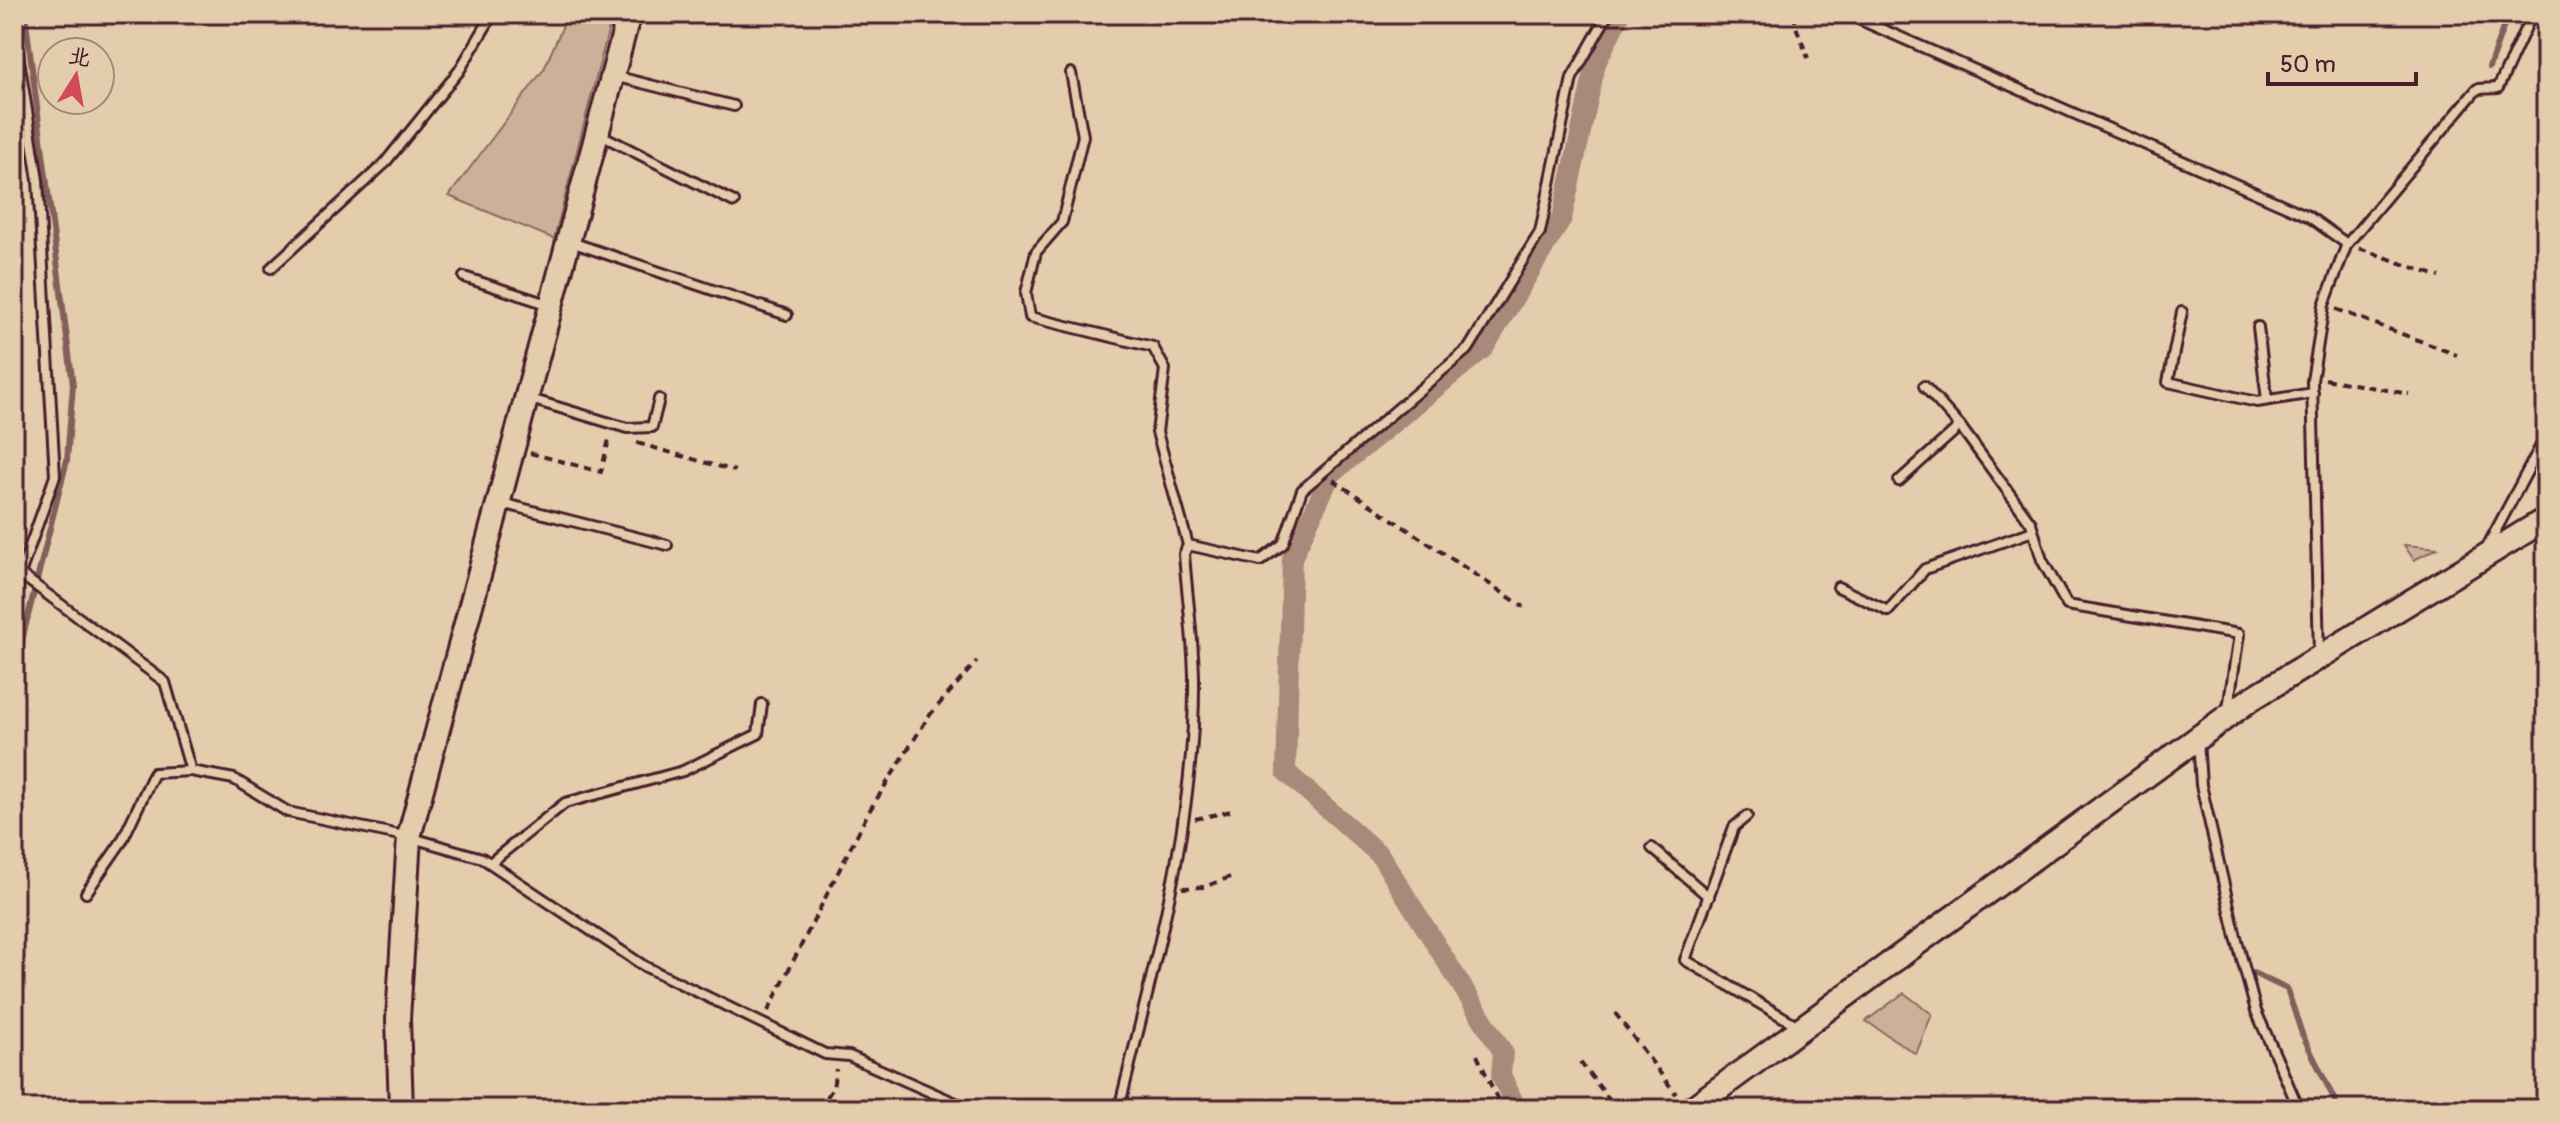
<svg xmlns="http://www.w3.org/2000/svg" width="2560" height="1123" font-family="Pangolin,'LXGW WenKai TC',sans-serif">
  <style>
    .green { fill: #cbb198; stroke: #8a6862; stroke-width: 2 }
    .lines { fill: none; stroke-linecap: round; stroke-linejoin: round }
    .stream { stroke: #825f5a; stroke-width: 6 }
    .canal { stroke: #a8897a; stroke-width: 20 }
    .lane-casing { stroke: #4a1f2b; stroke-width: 14 }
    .secondary-casing { stroke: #4a1f2b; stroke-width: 28 }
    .path { stroke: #4a1f2b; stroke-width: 4; stroke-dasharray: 8 6; stroke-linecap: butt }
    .lane { stroke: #e4cdad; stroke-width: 8 }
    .secondary { stroke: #e4cdad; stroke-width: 22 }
  </style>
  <rect width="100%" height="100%" fill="#e4cdad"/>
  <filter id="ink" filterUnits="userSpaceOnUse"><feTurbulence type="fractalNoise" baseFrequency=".0125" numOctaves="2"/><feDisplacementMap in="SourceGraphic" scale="16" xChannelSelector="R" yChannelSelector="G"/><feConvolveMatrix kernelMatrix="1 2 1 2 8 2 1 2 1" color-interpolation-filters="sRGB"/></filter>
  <g filter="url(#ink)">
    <g class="green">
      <path d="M568,14H609V28L554,239L449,196L544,69Z"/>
      <path d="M2404,545L2438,548L2414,560Z"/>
      <path d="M1904,993L1932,1014L1916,1054L1866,1021Z"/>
    </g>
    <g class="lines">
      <g class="stream">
        <path d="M2489,67L2508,14"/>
        <path d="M14,672L67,460L73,385L25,14"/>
        <path d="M2253,973L2287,989L2302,1034L2339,1109"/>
      </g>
      <path class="canal" d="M1517,1109L1501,1075L1503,1052L1380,855L1286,772L1292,558L1331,474L1484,348L1562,218L1596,63L1620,14"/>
      <g class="lane-casing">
        <g id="lane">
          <path d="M1847,14L2308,216L2347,244L2324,305L2312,381L2319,654"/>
          <path d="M14,28L38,180L55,476L20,574L14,605"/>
          <path d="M1071,73L1083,136L1062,222L1036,252L1026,293L1030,317L1153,347L1165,369L1157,432L1188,545"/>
          <path d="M614,76L734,106"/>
          <path d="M599,134L734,202"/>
          <path d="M568,241L787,315"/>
          <path d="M2347,244L2477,89L2498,88L2532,14"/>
          <path d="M271,268L384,164L459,71L493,14"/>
          <path d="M464,277L550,305"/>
          <path d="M2182,312L2168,382L2257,402L2313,393"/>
          <path d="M2258,327L2267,400"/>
          <path d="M1924,386L1960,426L2031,523L2042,560L2067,605L2239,634L2228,709"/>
          <path d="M527,398L627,428L652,427L659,399"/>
          <path d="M1899,481L1960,426"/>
          <path d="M501,503L667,545"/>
          <path d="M2487,547L2546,436"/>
          <path d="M14,575L20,574L165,682L191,771L234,779L288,812L409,837L482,858L644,966L825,1054L849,1056L969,1109"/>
          <path d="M1838,587L1888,611L1925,569L2033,531"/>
          <path d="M2198,740L2201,785L2236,937L2256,1011L2299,1109"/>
          <path d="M1747,816L1734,827L1685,960L1800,1027"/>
          <path d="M1652,848L1709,897"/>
          <path d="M490,863L565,803L683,771L758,734L762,704"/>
          <path d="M86,893L122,841L154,773L191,771"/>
          <path d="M1119,1109C1153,968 1196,823 1194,676C1193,636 1187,595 1184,554L1188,545L1260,561L1283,544L1302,490L1469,348L1540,232L1572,78L1608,14"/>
        </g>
      </g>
      <g class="secondary-casing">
        <g id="secondary">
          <path d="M401,1109L398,1019L409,837L629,14"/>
          <path d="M1691,1109L2251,699L2546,519"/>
        </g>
      </g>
      <g class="path">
        <path d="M1795,14V24L1808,58"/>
        <path d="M2359,248L2440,277"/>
        <path d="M2336,309L2457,355"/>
        <path d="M2325,379L2409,394"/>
        <path d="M637,443L735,471"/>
        <path d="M530,453L601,472L610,435"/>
        <path d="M1333,480L1524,607"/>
        <path d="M1195,819L1236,810"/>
        <path d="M1182,888L1204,887L1233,876"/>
        <path d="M768,1011L868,813L929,716L977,661"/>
        <path d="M1615,1013L1676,1094"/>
        <path d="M1477,1055L1502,1109"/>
        <path d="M1580,1062L1617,1109"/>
        <path d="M819,1109L833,1088L836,1069"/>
      </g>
      <use href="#lane" class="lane"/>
      <use href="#secondary" class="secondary"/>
    </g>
  </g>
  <rect width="2560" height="1123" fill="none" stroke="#e4cdad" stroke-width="48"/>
  <rect x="24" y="24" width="2512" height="1075" fill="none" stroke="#4a1f2b" stroke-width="3" filter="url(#ink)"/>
  <g transform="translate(76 76) rotate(11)"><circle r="38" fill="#e4cdad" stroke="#a68779" stroke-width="2"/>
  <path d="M0-6L14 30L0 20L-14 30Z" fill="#d1495b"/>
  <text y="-12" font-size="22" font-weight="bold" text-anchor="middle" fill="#4a1f2b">北</text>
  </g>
  <path d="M2268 72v12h148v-12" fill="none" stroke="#4a1f2b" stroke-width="4"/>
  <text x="2280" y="72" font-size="24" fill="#4a1f2b" stroke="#e4cdad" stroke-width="6" paint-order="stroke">50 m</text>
</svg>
